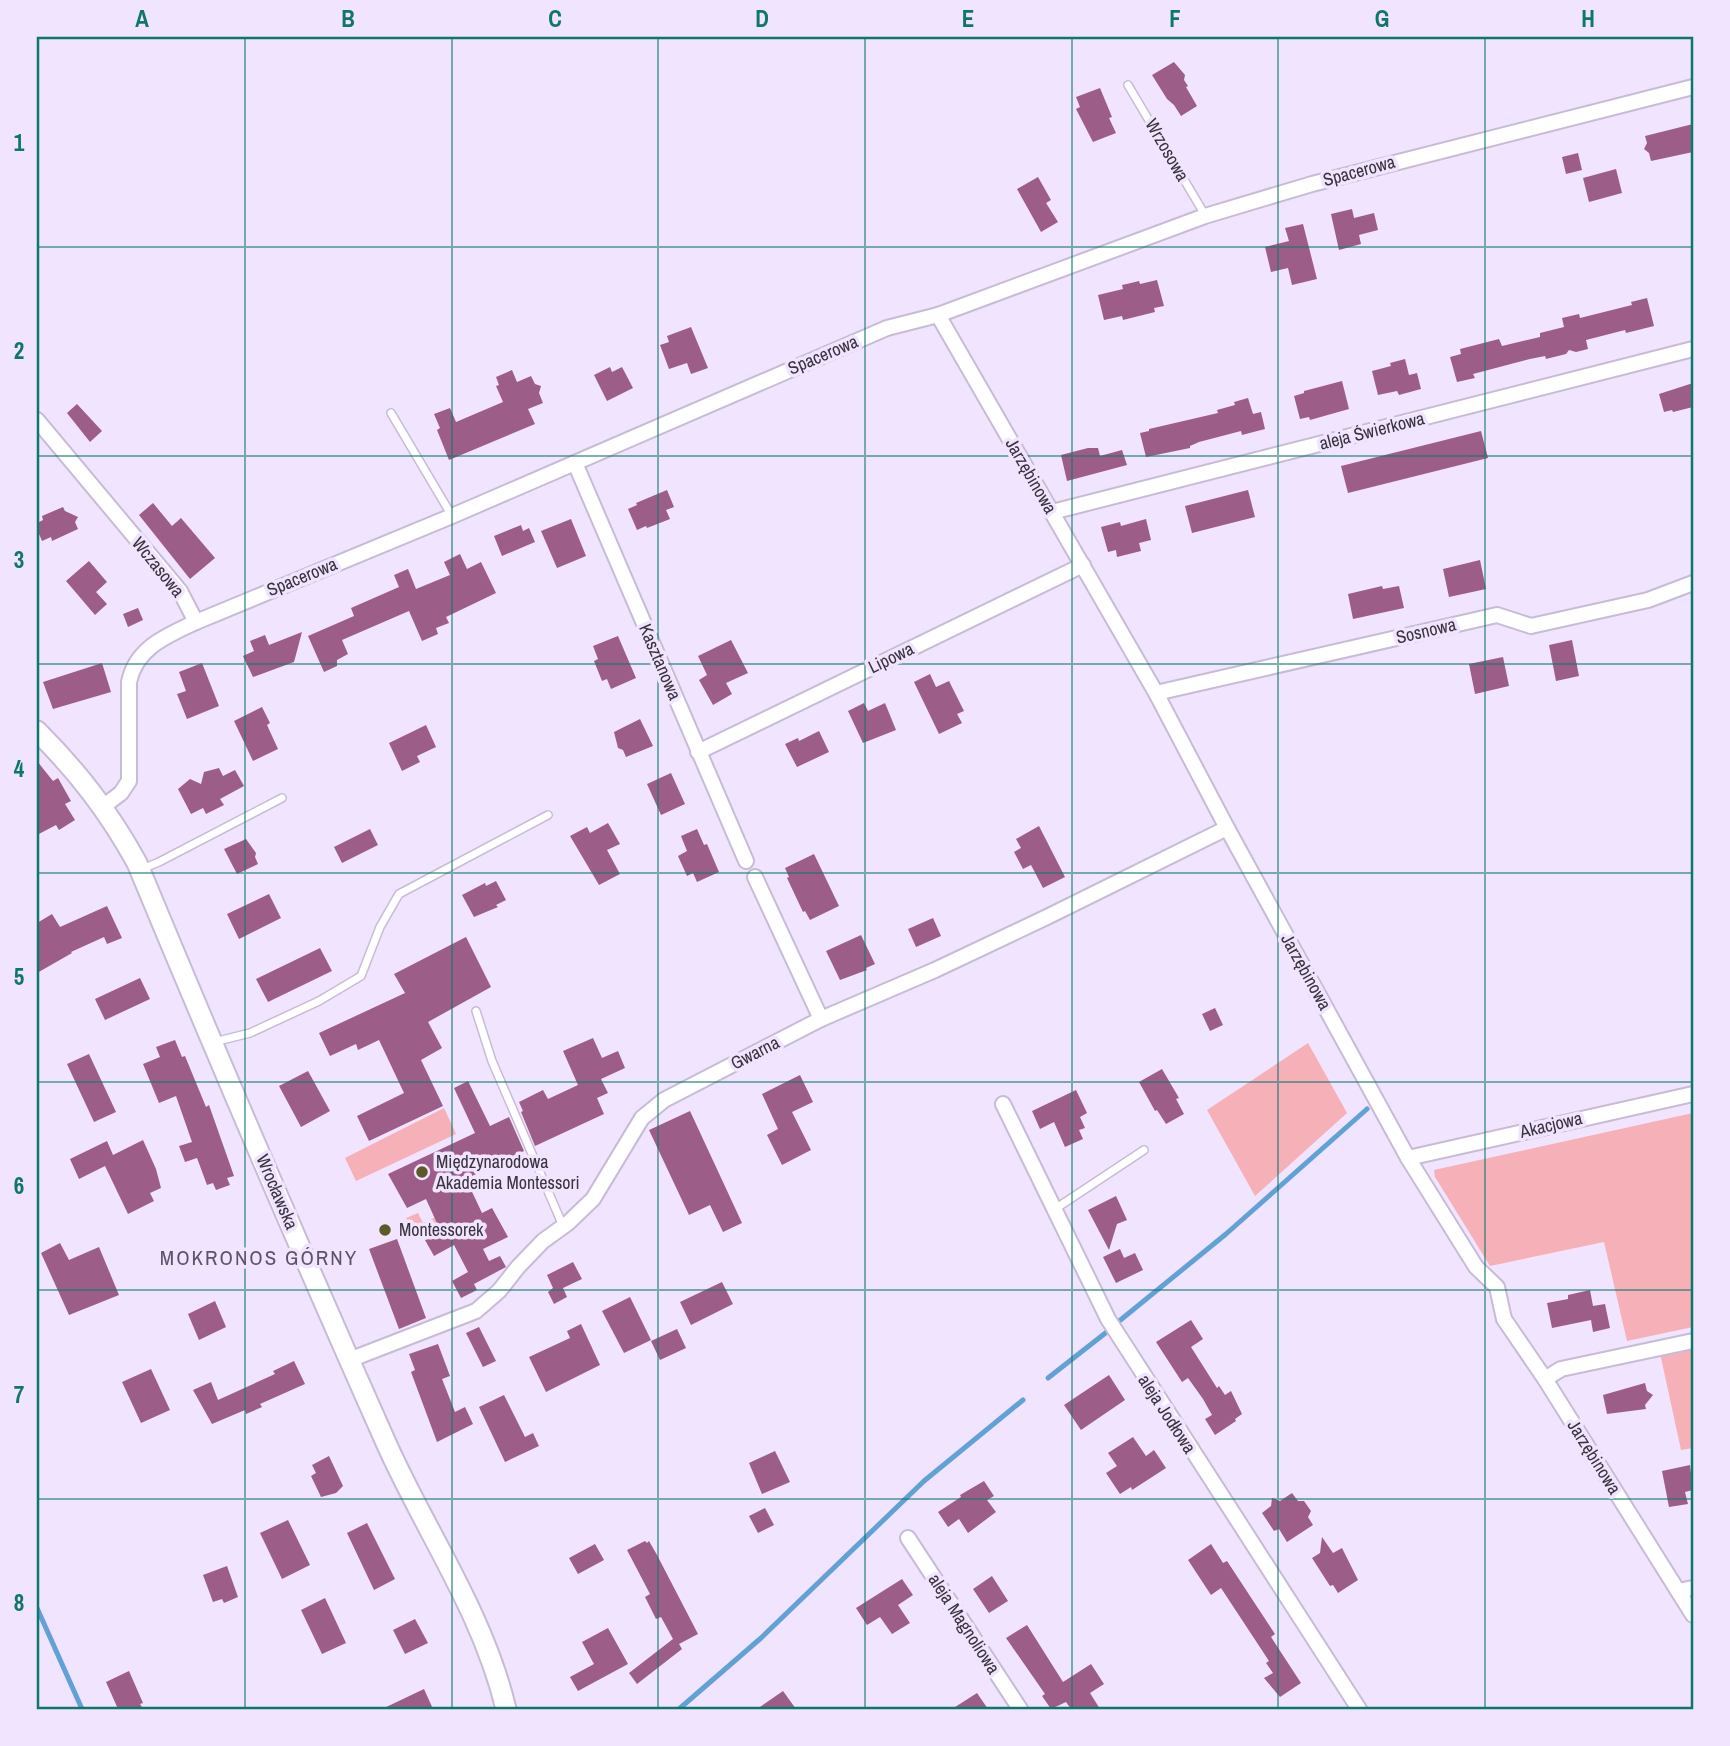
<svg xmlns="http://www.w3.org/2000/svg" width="1730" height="1746" font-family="'Archivo Narrow',sans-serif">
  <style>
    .green { fill: #f6b0b8 }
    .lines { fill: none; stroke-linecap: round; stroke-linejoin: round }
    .stream { stroke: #62a1d6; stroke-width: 5 }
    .building { fill: #9d5d89 }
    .lane-casing { stroke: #c8bbd5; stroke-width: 10 }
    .street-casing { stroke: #c8bbd5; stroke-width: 18 }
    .secondary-casing { stroke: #c8bbd5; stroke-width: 23 }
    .lane { stroke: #fff; stroke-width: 7 }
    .street { stroke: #fff; stroke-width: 14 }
    .secondary { stroke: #fff; stroke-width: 19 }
    .grid { fill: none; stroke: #0f766e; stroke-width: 2; stroke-opacity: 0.55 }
    .poi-dot { fill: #5c5926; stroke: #f1e4fe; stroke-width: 2.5 }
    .labels { text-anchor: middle; stroke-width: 7; stroke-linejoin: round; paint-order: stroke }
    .street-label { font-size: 18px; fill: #38333d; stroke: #f1e4fe }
    .poi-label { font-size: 18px; fill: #38333d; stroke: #f1e4fe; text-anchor: start }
    .quarter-label { font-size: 21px; letter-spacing: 2px; fill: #5d5268; stroke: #f1e4fe }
    .neatline { fill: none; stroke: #0f766e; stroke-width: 2.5 }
    .grid-label { font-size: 23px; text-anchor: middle; font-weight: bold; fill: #0f766e }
  </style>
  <rect width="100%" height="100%" fill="#f1e4fe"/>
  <g class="green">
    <path d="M1308,1043L1347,1113L1255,1196L1207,1110Z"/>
    <path d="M444,1108L456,1134L356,1181L345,1158Z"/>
    <path d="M1693,1113V1327L1627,1341L1604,1242L1490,1266L1435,1177L1434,1170Z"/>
    <path d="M475,1199L481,1212L428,1237L413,1231L406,1218L418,1213L423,1223Z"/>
    <path d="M1693,1346V1448L1681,1450L1660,1353Z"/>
  </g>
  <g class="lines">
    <g class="stream">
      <path d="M1118,1322L1226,1234L1367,1109"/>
      <path d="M1048,1378L1108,1331"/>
      <path d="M37,1608L82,1709"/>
      <path d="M679,1709L761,1638L924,1481L1023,1400"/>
    </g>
  </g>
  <g class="building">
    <path d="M1174,62L1185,75L1184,80L1188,86L1186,87L1197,106L1181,116L1174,105L1167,99L1152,75Z"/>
    <path d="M1100,88L1112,117L1109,118L1116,133L1093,142L1076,109L1080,107L1076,97Z"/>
    <path d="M1693,124V152L1651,161L1649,153L1644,149L1647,143L1645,136Z"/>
    <path d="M1578,153L1582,170L1566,174L1562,157Z"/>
    <path d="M1616,169L1622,193L1589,202L1583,178Z"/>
    <path d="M1038,177L1051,200L1046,203L1058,222L1041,232L1017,189Z"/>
    <path d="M1352,209L1354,218L1374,213L1378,230L1359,235L1361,244L1339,250L1331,214Z"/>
    <path d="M1303,224L1317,279L1292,285L1288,268L1271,272L1265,247L1289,241L1285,228Z"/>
    <path d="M1157,280L1164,306L1154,308L1155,312L1123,320L1122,316L1104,320L1098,295L1123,289L1122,285L1131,283L1139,281L1140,284Z"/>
    <path d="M1647,298L1654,326L1626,333L1625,330L1586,340L1588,349L1576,352L1569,350L1566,354L1546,359L1545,356L1530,359L1473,374L1475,378L1457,382L1450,357L1461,354L1460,349L1499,339L1502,346L1540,337V333L1564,327L1562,318L1579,314L1580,318L1632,305L1631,302Z"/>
    <path d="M691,327L708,368L691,374L687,363L669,369L660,345L669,342L667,336Z"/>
    <path d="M1405,359L1409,375L1417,373L1421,389L1399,395L1397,391L1378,395L1372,371L1391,366L1390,363Z"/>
    <path d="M610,367L612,372L622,367L633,388L607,401L594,375Z"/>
    <path d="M512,370L517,382L531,376L535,384L541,386L539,393L543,403L528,409L535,424L449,460L437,430L440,428L434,414L450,408L456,422L503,402L496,386L499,385L496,377Z"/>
    <path d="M1342,381L1349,409L1310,420L1309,417L1300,419L1294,396L1304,393V391Z"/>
    <path d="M1693,383V407L1673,412L1672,410L1664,412L1659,394Z"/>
    <path d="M1248,398L1253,414L1261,412L1265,429L1242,435L1241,431L1199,442L1190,446V448L1146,457L1140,433L1149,431V429L1218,413L1217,410L1235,405L1234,402Z"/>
    <path d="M77,404L102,431L90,442L67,413Z"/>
    <path d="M1481,431L1488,458L1348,493L1341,466Z"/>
    <path d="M1088,448H1098L1100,456L1122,450L1127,465L1067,481L1061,455Z"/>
    <path d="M667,490L674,507L666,510L670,519L647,528L646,526L637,530L628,509L637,505L636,503Z"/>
    <path d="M1248,490L1255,517L1192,533L1185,506Z"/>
    <path d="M153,503L172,526L181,518L215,558L190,579L139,515Z"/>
    <path d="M63,507L65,511L78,517L75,522L78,529L52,541L51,537L42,541L37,529V523L43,520L42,516Z"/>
    <path d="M571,519L586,556L557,568L541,531Z"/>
    <path d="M1146,519L1151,540L1139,543L1141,551L1117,557L1116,550L1108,552L1101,527L1120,522L1121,526Z"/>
    <path d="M521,525L523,531L529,528L535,542L502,556L494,536Z"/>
    <path d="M460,554L467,569L481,562L496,593L446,617L449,623L436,628L438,634L422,641L409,611L342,640L348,654L337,660V666L324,672L308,636L354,616L351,608L399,587L394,575L408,569L416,589L450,575L444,562Z"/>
    <path d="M1480,560L1486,589L1449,597L1443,569Z"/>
    <path d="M89,561L107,582L96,592L107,604L95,615L66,581Z"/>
    <path d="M1382,586L1383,589L1399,586L1404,608L1353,619L1348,594Z"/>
    <path d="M138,608L143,620L128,627L123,614Z"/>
    <path d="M302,632L294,662L253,677L243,656L254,651L250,641L265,635L269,645Z"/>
    <path d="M618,636L636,678L611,689L607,679L602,681L594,661L598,659L593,646Z"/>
    <path d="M731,640L748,673L726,683L732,694L713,705L699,680L707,675L698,656Z"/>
    <path d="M1572,640L1579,676L1556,681L1549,645Z"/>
    <path d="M1503,657L1509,686L1475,694L1469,664Z"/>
    <path d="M102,663L111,692L53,709L43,682Z"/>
    <path d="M202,663L219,706L187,719L177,694L186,691L179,672Z"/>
    <path d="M930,674L936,687L949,681L964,711L957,714L962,723L939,734L914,682Z"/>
    <path d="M864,703L868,711L885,703L896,730L863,743L848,711Z"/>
    <path d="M262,707L270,723L267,725L278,749L253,761L234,721Z"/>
    <path d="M640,719L653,746L626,757L623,750L618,748L614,732Z"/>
    <path d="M426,725L436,747L417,756L420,762L402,771L389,743Z"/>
    <path d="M819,731L829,752L797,767L785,744L798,738L799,741Z"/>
    <path d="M37,761L53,781L58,778L71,801L65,804L75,820L59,830L56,825L37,835Z"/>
    <path d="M219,768L223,776L235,770L244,786L220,799L224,805L206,814L203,808L191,814L178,789L190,779L201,784L204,772Z"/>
    <path d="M671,773L685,804L661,815L647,784Z"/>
    <path d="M608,823L620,844L607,850L620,874L599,885L570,836L587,827L590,833Z"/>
    <path d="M1039,826L1065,877L1043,888L1031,865L1023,869L1014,852L1021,848L1016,839Z"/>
    <path d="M370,829L378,845L342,863L334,847Z"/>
    <path d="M697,829L704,845L707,844L719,872L697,882L693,873L687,876L678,856L687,851L681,836Z"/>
    <path d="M246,839L256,853L255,857L258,864L237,874L224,849Z"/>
    <path d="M814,854L839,906L810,920L805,911L803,912L787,878L789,877L785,868Z"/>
    <path d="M496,881L506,900L496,905L498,907L474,917L462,895L485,883L486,886Z"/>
    <path d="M269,894L281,918L239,939L227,914Z"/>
    <path d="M107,906L122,938L107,944L104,937L71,952L72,953L37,973V923L52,914L60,927Z"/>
    <path d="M933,918L941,936L916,947L908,929Z"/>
    <path d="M861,935L875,964L866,968L867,970L840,980L826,951Z"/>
    <path d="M466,937L491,987L428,1022L442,1048L421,1060L443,1106L369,1141L357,1116L404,1093L379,1040L358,1050L356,1044L330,1056L319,1033L405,993L394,974Z"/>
    <path d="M320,948L332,971L268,1002L256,979Z"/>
    <path d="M140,978L150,999L105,1020L95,999Z"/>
    <path d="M1215,1008L1223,1025L1210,1031L1202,1014Z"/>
    <path d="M593,1038L602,1058L618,1051L625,1068L601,1079L608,1093L597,1098L604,1114L535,1146L521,1112L523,1111L519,1102L543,1090L548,1099L578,1085L563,1051Z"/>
    <path d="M175,1040L182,1057L185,1056L206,1107L209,1105L234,1176L227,1178L230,1185L216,1190L213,1183L207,1185L197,1158L185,1162L179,1146L192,1142L176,1096L159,1103L143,1064L160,1057L156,1047Z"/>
    <path d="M89,1054L116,1112L94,1122L67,1064Z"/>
    <path d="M1162,1069L1179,1098L1176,1099L1184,1114L1166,1124L1157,1110L1155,1111L1139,1082Z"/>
    <path d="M308,1071L330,1111L301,1127L279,1086Z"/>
    <path d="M800,1075L813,1102L792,1112L811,1150L782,1165L767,1135L778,1129L762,1094Z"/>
    <path d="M468,1081L490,1126L509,1117L524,1151L466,1179L482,1213L492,1208L508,1237L483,1249L489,1261L500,1256L506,1267L474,1284L477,1290L461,1298L452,1281L468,1272L454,1245L434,1256L425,1240L441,1232L426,1199L407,1208L388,1174L475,1133L454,1088Z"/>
    <path d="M1076,1090L1087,1113L1080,1117L1085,1128L1079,1130L1083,1139L1065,1147L1054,1122L1040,1129L1032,1111Z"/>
    <path d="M690,1111L742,1223L723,1232L710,1205L689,1215L649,1130Z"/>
    <path d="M143,1140L156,1169L161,1188L150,1193L154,1201L128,1214L105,1166L79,1179L70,1159L107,1141L113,1155Z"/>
    <path d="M1116,1196L1127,1220L1117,1224L1109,1250L1088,1210Z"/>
    <path d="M397,1239L426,1318L399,1329L369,1249Z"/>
    <path d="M60,1243L69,1260L99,1247L119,1295L69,1315L41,1253Z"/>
    <path d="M1120,1249L1124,1258L1135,1253L1143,1270L1116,1283L1103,1257Z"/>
    <path d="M573,1262L582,1279L563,1288L567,1297L554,1304L548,1292L553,1288L547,1275Z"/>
    <path d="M722,1282L733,1304L691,1325L680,1302Z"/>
    <path d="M1590,1290L1593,1306L1605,1304L1610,1328L1593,1332L1591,1320L1552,1328L1547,1303L1568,1299V1295Z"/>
    <path d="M630,1297L651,1340L624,1353L602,1311Z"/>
    <path d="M215,1301L226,1327L199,1340L188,1314Z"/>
    <path d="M1191,1320L1203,1339L1191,1347L1217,1388L1219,1386L1225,1395L1231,1391L1242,1414L1235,1419L1236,1421L1215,1435L1205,1419L1212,1415L1203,1399L1188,1378L1182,1382L1156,1342Z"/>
    <path d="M581,1324L600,1365L546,1392L529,1357L570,1338L567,1331Z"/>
    <path d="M479,1327L496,1361L483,1367L466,1333Z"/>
    <path d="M677,1329L686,1348L660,1360L651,1341Z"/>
    <path d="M438,1344L450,1376L442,1379L455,1412L465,1407L473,1424L437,1442L411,1372L415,1370L409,1354Z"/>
    <path d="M294,1361L305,1384L260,1404L262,1407L246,1414L245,1410L212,1424L193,1390L211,1382L218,1400L275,1374L273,1371Z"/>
    <path d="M151,1369L170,1410L141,1423L122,1382Z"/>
    <path d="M1109,1375L1125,1400L1081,1430L1064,1405Z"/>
    <path d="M1645,1383L1647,1391L1653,1395L1645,1405L1646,1409L1607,1414L1603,1395Z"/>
    <path d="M504,1395L525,1437L533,1433L539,1446L505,1462L479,1407Z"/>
    <path d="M1133,1437L1146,1456L1154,1450L1166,1468L1132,1490L1131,1487L1120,1494L1106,1473L1117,1466L1108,1453Z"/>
    <path d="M775,1451L790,1482L762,1494L749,1463Z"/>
    <path d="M329,1456L343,1486L336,1493L321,1497L311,1476L316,1473L312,1465Z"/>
    <path d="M1690,1465L1693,1490L1685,1492L1688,1504L1669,1507L1662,1471Z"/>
    <path d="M984,1481L994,1496L987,1500L996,1512L968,1533L959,1519L948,1527L938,1512L961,1497L960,1495Z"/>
    <path d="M1292,1493L1298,1501H1304L1311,1511L1308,1517L1313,1525L1287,1542L1279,1529L1274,1531L1262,1513L1271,1506L1272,1498L1280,1501Z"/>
    <path d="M765,1508L774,1525L758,1533L749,1516Z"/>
    <path d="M288,1520L310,1565L282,1579L260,1533Z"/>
    <path d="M367,1523L395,1579L374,1590L347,1533Z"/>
    <path d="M1322,1537L1333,1553L1342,1548L1358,1580L1338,1593L1333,1585L1330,1586L1312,1558L1320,1553Z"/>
    <path d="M645,1541L647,1543L649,1541L657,1555L698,1634L679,1644L682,1649L637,1684L629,1673L673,1639L661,1617L656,1619L645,1597L650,1594L627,1550Z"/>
    <path d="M595,1544L604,1560L578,1574L569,1558Z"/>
    <path d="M1211,1544L1223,1563L1227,1561L1275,1634L1271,1637L1301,1683L1280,1697L1264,1678L1273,1673L1266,1663L1269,1661L1221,1588L1211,1595L1188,1560Z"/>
    <path d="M227,1566L238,1597L224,1603L222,1599L213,1602L203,1575Z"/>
    <path d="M992,1576L1008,1601L989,1613L973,1589Z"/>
    <path d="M902,1579L913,1595L898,1605L910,1623L892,1634L880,1617L867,1625L856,1608Z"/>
    <path d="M325,1598L346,1643L322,1654L301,1610Z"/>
    <path d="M415,1619L428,1643L405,1654L393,1630Z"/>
    <path d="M1027,1625L1063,1682L1091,1664L1104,1684L1090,1693L1100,1709H1071L1066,1702L1051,1709L1042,1696L1045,1694L1006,1638Z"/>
    <path d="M608,1628L628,1664L578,1691L570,1677L594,1664L582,1642Z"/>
    <path d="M129,1671L143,1703L140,1704L143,1709H118L106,1682Z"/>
    <path d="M424,1689L433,1709H382Z"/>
    <path d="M783,1691L796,1709H757Z"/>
    <path d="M977,1693L988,1709H952Z"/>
  </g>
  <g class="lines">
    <g class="lane-casing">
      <g id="lane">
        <path d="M1128,85L1205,215"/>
        <path d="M391,413L452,516"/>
        <path d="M142,869L159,862L282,798"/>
        <path d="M476,1011L492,1061L563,1226"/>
        <path d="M214,1042L250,1033L319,1001L361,976L380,927L399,894L548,815"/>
        <path d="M1055,1209L1144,1150"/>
      </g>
    </g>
    <g class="street-casing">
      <g id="street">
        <path d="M938,315L1156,693L1227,828L1408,1158L1476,1267L1497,1287L1504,1319L1545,1379L1693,1615"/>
        <path d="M37,420L180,591L196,622"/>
        <path d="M575,463L746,861"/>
        <path d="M1052,512L1693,349"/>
        <path d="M1156,693L1497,615L1531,626L1648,600L1693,583"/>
        <path d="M698,752L1083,565"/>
        <path d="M104,806L121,793L129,781V682C136,648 166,636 196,622L452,516L887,328L938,315L1205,216L1312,184L1693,87"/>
        <path d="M755,877L821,1019"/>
        <path d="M1003,1104L1108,1319L1359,1709"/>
        <path d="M1408,1158L1693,1094"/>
        <path d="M349,1360L476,1311L499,1291L518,1267L543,1241L568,1223L593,1199L642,1118L664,1100L821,1019L935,970L1049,916L1227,828"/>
        <path d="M1545,1379L1561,1369L1693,1341"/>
        <path d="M908,1538L1020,1709"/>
        <path d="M1678,1591L1693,1588"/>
      </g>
    </g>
    <g class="secondary-casing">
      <path id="secondary" d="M37,731C78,772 109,812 137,863C218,1058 301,1252 387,1445C427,1534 483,1613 506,1709"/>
    </g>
    <use href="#lane" class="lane"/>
    <use href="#street" class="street"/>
    <use href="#secondary" class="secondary"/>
  </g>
  <path class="grid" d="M245,37V1709M452,37V1709M658,37V1709M865,37V1709M1072,37V1709M1278,37V1709M1485,37V1709M37,247H1693M37,456H1693M37,664H1693M37,873H1693M37,1082H1693M37,1290H1693M37,1499H1693"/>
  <g class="poi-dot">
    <circle cx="422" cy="1172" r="7"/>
    <circle cx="385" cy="1230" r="7"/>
  </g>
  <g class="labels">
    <g class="street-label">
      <text transform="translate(1167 150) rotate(60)" y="6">Wrzosowa</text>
      <text transform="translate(1359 171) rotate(-15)" y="6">Spacerowa</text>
      <text transform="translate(823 355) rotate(-23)" y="6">Spacerowa</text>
      <text transform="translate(1372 431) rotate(-14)" y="6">aleja Świerkowa</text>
      <text transform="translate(1031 476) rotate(60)" y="6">Jarzębinowa</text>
      <text transform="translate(158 567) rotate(51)" y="6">Wczasowa</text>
      <text transform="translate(302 577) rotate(-22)" y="6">Spacerowa</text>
      <text transform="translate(1426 631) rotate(-13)" y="6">Sosnowa</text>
      <text transform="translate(891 658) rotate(-26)" y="6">Lipowa</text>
      <text transform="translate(660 662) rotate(67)" y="6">Kasztanowa</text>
      <text transform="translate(1306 972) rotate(61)" y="6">Jarzębinowa</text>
      <text transform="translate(755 1053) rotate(-27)" y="6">Gwarna</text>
      <text transform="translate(1551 1125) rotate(-13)" y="6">Akacjowa</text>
      <text transform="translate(277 1192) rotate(67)" y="6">Wrocławska</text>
      <text transform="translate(1167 1414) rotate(57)" y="6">aleja Jodłowa</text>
      <text transform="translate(1594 1457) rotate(58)" y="6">Jarzębinowa</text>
      <text transform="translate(964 1624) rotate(57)" y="6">aleja Magnoliowa</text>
    </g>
    <g class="poi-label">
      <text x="436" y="1168">Międzynarodowa<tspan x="436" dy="21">Akademia Montessori</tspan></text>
      <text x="399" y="1236">Montessorek</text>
    </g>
    <g class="quarter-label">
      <text x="259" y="1265">MOKRONOS GÓRNY</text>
    </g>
  </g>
  <rect width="1730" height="1746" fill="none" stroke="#f1e4fe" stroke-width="77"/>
  <rect x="38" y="38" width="1654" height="1670" class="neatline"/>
  <g class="grid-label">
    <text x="142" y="27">A</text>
    <text x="348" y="27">B</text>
    <text x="555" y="27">C</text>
    <text x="762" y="27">D</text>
    <text x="968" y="27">E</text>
    <text x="1175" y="27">F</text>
    <text x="1382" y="27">G</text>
    <text x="1588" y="27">H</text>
    <text x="19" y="151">1</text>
    <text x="19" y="359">2</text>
    <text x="19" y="568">3</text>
    <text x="19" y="777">4</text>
    <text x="19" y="985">5</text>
    <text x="19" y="1194">6</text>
    <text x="19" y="1403">7</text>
    <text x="19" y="1611">8</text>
  </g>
</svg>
